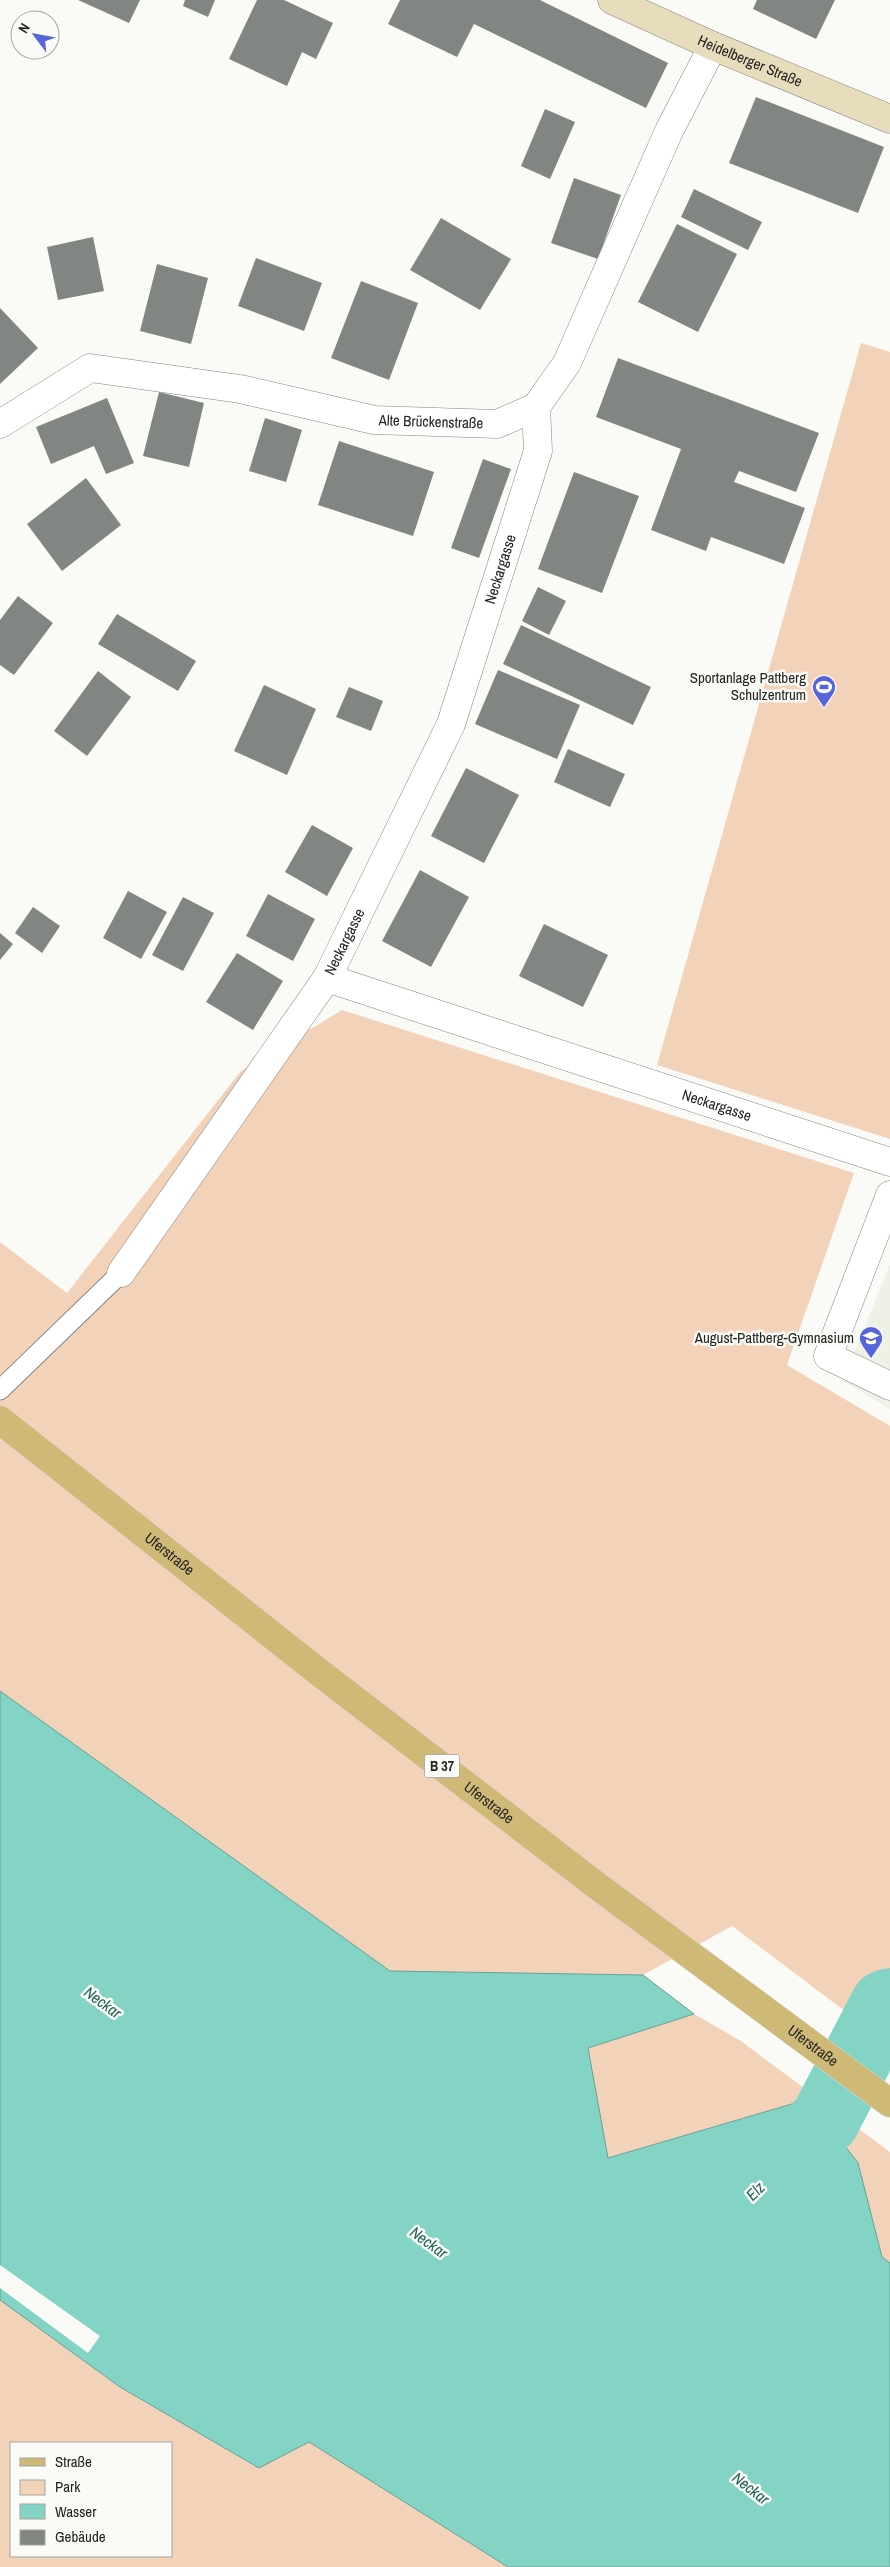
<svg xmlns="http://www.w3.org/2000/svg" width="890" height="2567" font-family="'Archivo Narrow',sans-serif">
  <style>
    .built { fill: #eef1e5 }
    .green { fill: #f3d2ba; fill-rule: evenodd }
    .water { fill: #84d4c6; stroke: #67a095 }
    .pier { fill: #fafbf6 }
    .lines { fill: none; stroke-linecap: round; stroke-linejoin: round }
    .river { stroke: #84d4c6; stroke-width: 70 }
    .building { fill: #828682 }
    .lane-casing { stroke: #848581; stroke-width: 21 }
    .street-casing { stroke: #848581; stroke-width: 29 }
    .secondary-casing { stroke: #848581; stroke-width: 29 }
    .primary-casing { stroke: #d8d8d7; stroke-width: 29 }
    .lane { stroke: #fff; stroke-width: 19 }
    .street { stroke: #fff; stroke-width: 28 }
    .secondary { stroke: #e7dcbb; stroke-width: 28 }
    .primary { stroke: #ceb977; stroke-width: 28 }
    .labels { text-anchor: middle; stroke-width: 5; stroke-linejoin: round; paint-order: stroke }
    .shield { fill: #fafbf6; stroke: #646562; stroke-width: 1 }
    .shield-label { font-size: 14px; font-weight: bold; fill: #242523 }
    .street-label { font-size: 15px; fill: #242523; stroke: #fafbf6 }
    .poi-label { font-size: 15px; fill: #242523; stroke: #fafbf6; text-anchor: end }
    .water-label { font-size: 16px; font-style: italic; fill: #216258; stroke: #fafbf6 }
  </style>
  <rect width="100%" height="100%" fill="#fafbf6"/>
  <path class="built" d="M890,1264V1409L843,1381Z"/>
  <g class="green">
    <path d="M861,343L890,352V1139L657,1065Z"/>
    <path d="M342,1010L854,1173L787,1365L890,1426V2045L732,1926L643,1975L390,1971L0,1691V1242L67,1293L241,1071Z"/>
    <path d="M694,2014L741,2041L890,2152V2263L882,2257L858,2163L802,2101L607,2158L588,2048Z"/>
    <path d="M0,2300L120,2387L259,2468L309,2442L508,2567H0ZM11,2443H171V2556H11Z"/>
  </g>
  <path class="water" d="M0,1691L390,1971L643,1975L694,2014L588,2048L608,2158L802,2101L825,2120L858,2163L882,2257L890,2263V2567H508L309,2442L259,2468L120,2387L0,2300Z"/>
  <path class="pier" d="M0,2265L100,2336L88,2353L0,2288Z"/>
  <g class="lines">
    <path class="river" d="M757,2189L825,2120L885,2005L890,2003"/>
  </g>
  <g class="building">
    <path d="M78,0H140L129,23Z"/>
    <path d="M185,0H215L208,17L183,6Z"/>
    <path d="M257,0H284L333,23L316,59L302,52L287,86L229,59Z"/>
    <path d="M400,0H540L668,63L646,108L474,24L457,57L388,24Z"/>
    <path d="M757,0H835L816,39L753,9Z"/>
    <path d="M756,97L884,147L858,213L729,163Z"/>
    <path d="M545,109L575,122L550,179L521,166Z"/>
    <path d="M574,178L621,195L598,259L551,243Z"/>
    <path d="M694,189L762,222L748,250L681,217Z"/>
    <path d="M441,218L511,259L480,310L410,270Z"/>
    <path d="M677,224L737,254L698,332L638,302Z"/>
    <path d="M93,237L104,291L58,300L47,247Z"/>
    <path d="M256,258L322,283L304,331L238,306Z"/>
    <path d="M157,264L208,278L191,344L140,331Z"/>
    <path d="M361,281L418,303L389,380L331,358Z"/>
    <path d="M0,308L38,348L0,384Z"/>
    <path d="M618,358L819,433L796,492L739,471L734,482L805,508L784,564L711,537L706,551L651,530L681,449L596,417Z"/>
    <path d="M159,392L204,403L189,467L143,456Z"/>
    <path d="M107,398L134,463L106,474L94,446L51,464L36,427Z"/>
    <path d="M265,418L302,430L286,482L249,471Z"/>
    <path d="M339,441L434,472L413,536L318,505Z"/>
    <path d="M483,459L511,469L479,558L451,548Z"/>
    <path d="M574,472L639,496L602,593L538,569Z"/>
    <path d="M86,478L121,525L62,571L27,524Z"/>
    <path d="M538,587L566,601L549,635L522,621Z"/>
    <path d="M18,596L53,623L14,675L0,665V620Z"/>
    <path d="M117,614L196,661L178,691L98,644Z"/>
    <path d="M521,625L651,687L633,725L503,664Z"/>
    <path d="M498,670L580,705L557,759L475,724Z"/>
    <path d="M98,671L131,697L87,756L54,731Z"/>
    <path d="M264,685L316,709L287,775L234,751Z"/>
    <path d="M349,687L383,701L371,731L336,717Z"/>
    <path d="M568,749L625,774L610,807L554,782Z"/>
    <path d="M466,768L519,795L484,863L431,836Z"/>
    <path d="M312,825L353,848L327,896L285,872Z"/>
    <path d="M420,870L469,897L431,967L382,941Z"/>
    <path d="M128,891L167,912L141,959L103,938Z"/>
    <path d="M268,894L315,919L293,961L246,936Z"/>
    <path d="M183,897L214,913L183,971L152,955Z"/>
    <path d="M33,907L60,926L42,953L15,933Z"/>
    <path d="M544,924L608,955L583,1007L519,976Z"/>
    <path d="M0,933L13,944L0,960Z"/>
    <path d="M237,953L283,981L253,1030L206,1002Z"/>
  </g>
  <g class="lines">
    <g class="lane-casing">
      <path id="lane" d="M0,1390L121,1273"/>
    </g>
    <g class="street-casing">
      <g id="street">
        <path id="s1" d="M0,424L90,368L240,389L374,420L497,424L536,407L567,363L669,131L713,46"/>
        <path id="s2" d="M327,978L890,1162"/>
        <path d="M890,1195L828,1356L890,1386"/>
        <path id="s3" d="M121,1273L327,978L451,724L538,451L536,407"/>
      </g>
    </g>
    <g class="secondary-casing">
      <g id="secondary">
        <path id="s4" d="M612,0L713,46L890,119"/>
      </g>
    </g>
    <g class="primary-casing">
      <g id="primary">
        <path id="s5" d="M0,1420L320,1673L596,1885L890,2103"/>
      </g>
    </g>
    <use href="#lane" class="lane"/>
    <use href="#street" class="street"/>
    <use href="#secondary" class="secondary"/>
    <use href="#primary" class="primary"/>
  </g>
  <defs>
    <g id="stadium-pin" transform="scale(1.25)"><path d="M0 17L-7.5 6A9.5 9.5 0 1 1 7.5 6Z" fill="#5765db" stroke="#fafbf6"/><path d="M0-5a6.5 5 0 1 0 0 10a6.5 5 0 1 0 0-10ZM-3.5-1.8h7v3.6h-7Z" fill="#fff"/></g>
    <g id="school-pin" transform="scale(1.25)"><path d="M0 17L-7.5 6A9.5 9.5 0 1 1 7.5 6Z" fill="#5765db" stroke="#fafbf6"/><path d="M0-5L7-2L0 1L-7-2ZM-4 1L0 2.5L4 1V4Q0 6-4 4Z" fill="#fff"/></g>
  </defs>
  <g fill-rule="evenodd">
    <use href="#stadium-pin" x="824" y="687"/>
    <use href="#school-pin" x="871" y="1338"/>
  </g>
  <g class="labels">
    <rect class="shield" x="424.5" y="1754.5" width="35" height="23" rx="4"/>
    <g class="shield-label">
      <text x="442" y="1771">B 37</text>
    </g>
    <g class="street-label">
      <text dy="5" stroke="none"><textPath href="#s4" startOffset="151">Heidelberger Straße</textPath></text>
      <text dy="5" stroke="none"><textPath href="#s1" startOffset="452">Alte Brückenstraße</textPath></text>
      <text dy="5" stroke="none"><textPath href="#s3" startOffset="805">Neckargasse</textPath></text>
      <text dy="5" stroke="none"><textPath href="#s3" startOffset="400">Neckargasse</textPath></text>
      <text dy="5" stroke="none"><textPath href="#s2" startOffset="410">Neckargasse</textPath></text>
      <text dy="5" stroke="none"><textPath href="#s5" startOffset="216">Uferstraße</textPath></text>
      <text dy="5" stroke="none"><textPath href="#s5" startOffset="621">Uferstraße</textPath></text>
      <text dy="5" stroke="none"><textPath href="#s5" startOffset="1026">Uferstraße</textPath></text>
    </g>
    <g class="poi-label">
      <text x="806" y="683">Sportanlage Pattberg<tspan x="806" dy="17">Schulzentrum</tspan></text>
      <text x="854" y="1343">August-Pattberg-Gymnasium</text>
    </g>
    <g class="water-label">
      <text transform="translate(103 2002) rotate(36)" y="6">Neckar</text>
      <text transform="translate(755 2191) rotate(-45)" y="6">Elz</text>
      <text transform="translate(429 2242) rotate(36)" y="6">Neckar</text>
      <text transform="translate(751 2488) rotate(38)" y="6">Neckar</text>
    </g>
  </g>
  <rect x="10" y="2442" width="162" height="115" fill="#fafbf6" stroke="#a4a5a2"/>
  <rect x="20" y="2458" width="25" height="8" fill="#ceb977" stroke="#a4a5a2"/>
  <text x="55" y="2467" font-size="15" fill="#242523">Straße</text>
  <rect x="20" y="2480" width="25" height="15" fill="#f3d2ba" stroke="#a4a5a2"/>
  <text x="55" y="2492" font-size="15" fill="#242523">Park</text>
  <rect x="20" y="2504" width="25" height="15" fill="#84d4c6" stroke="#a4a5a2"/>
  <text x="55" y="2517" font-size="15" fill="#242523">Wasser</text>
  <rect x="20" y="2530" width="25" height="15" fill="#828682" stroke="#a4a5a2"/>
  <text x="55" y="2542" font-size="15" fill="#242523">Gebäude</text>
  <g transform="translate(35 35) rotate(302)"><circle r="24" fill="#fafbf6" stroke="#a4a5a2"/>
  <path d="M0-4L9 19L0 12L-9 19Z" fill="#5765db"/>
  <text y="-8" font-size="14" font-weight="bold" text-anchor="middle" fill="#242523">N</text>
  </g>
</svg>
